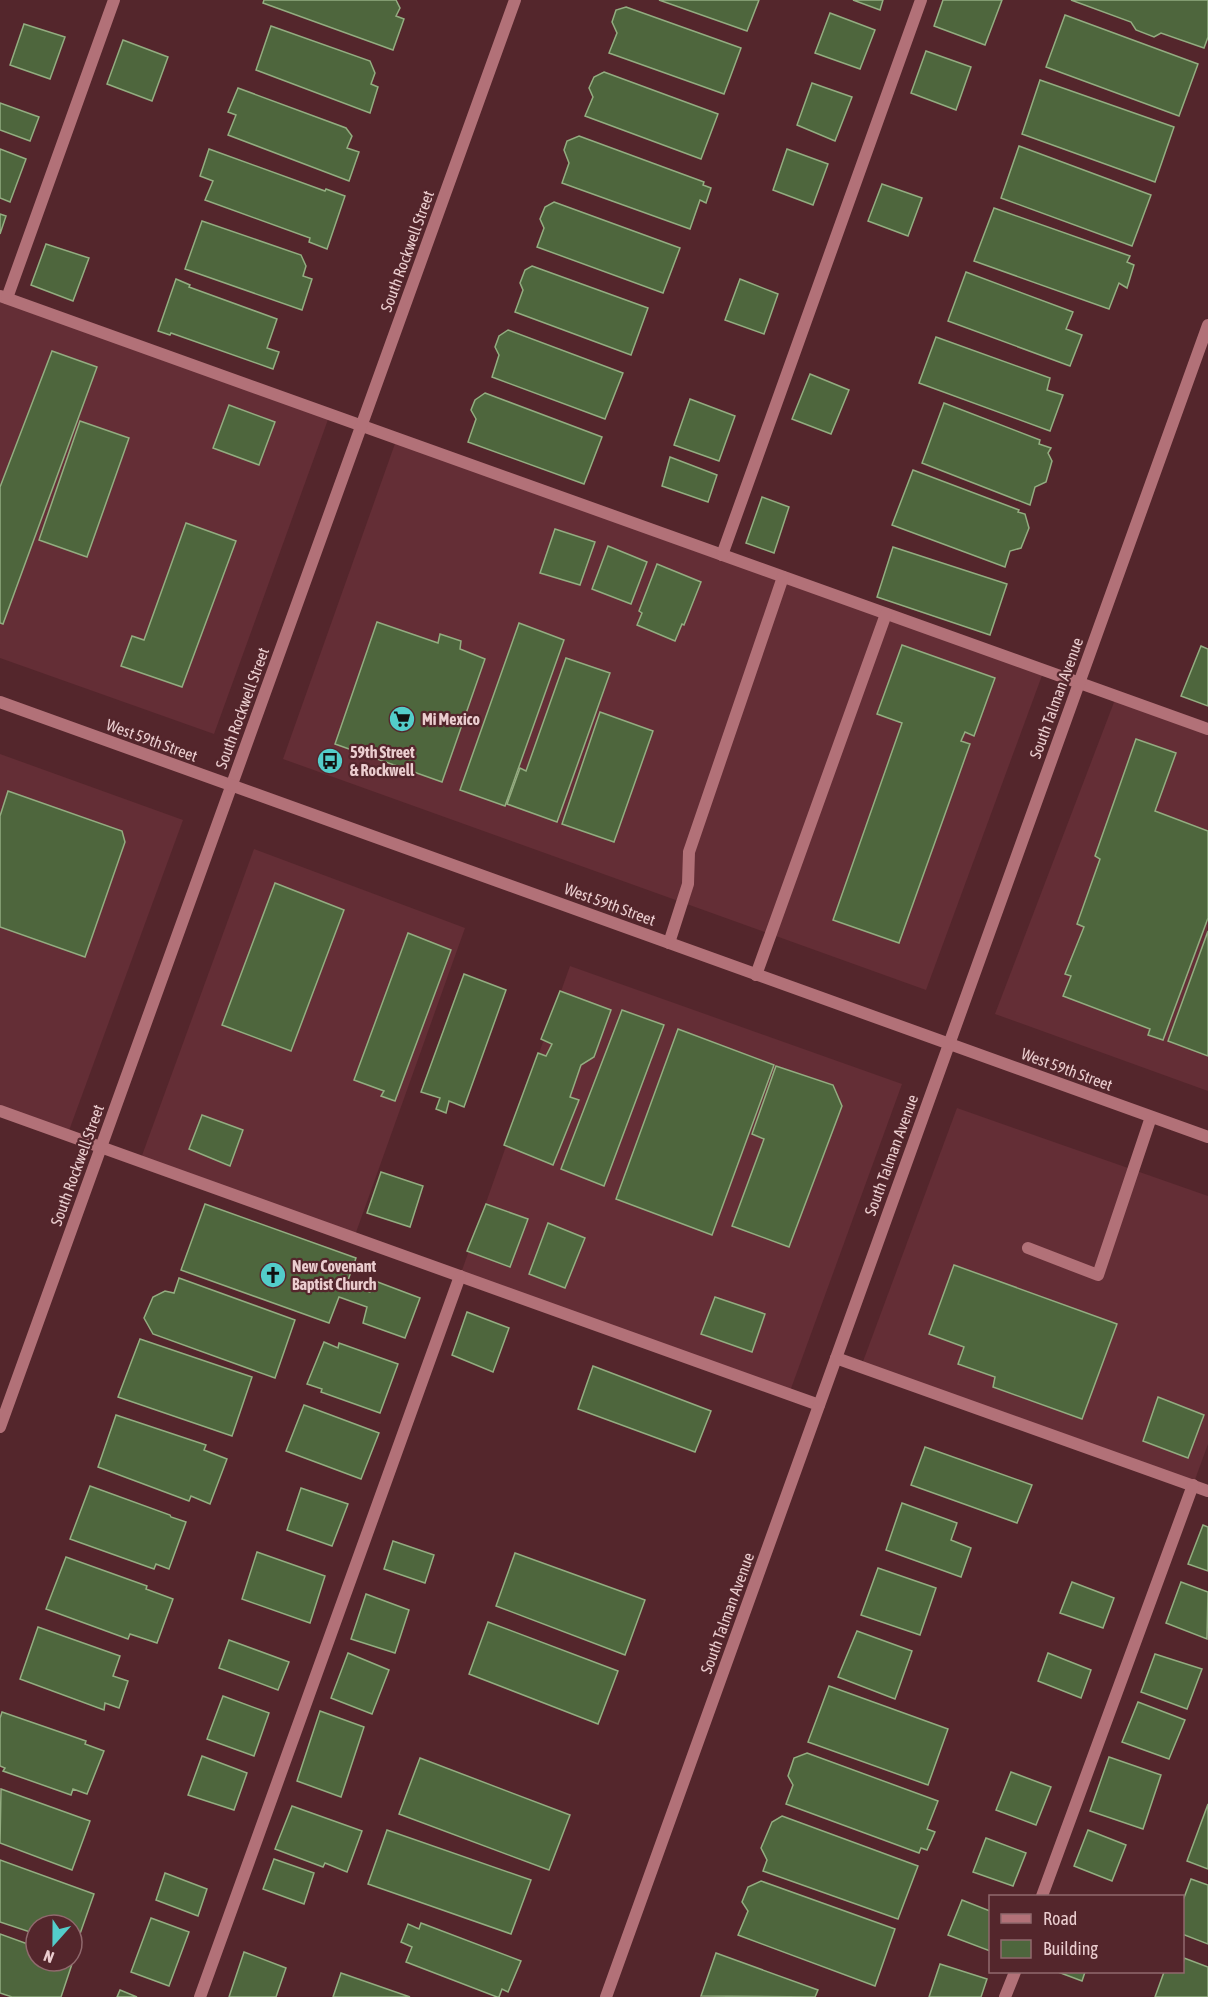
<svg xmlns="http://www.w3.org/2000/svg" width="1208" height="1997" font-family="'Asap Condensed',sans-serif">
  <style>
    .built { fill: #642e36 }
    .building { fill: #4e663d; stroke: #93ad81; stroke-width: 1.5 }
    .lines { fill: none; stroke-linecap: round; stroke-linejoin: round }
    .service { stroke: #b27178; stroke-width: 12 }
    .minor { stroke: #b27178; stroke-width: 12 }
    .tertiary { stroke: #b27178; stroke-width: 12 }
    .labels { text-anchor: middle; stroke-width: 4.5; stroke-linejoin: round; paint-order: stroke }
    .street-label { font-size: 16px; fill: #ebcdcf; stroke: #54262c }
    .poi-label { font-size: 16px; font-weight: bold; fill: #ebcdcf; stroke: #54262c; text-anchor: start }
  </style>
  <rect width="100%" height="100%" fill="#54262c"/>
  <g class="built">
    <path d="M0,296L330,414L214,734L0,658Z"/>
    <path d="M397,438L1044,670L926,990L283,759Z"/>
    <path d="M1116,697L1208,729V1091L995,1014Z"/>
    <path d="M0,754L183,820L67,1136L0,1112Z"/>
    <path d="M254,849L465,928L354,1238L140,1161Z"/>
    <path d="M570,966L902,1084L789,1394L460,1276Z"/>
    <path d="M957,1108L1208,1196V1444L1193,1485L861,1367Z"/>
  </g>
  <g class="building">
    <path d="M264,0H396L400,8L396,16L404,19L393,50L263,3Z"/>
    <path d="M659,0H759L747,31Z"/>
    <path d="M853,0H883L880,10Z"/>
    <path d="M943,0H1002L985,45L934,26Z"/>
    <path d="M1071,0H1208V37L1204,48L1161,33L1154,37L1136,30L1131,22Z"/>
    <path d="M626,7L741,48L724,94L609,53L617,33L612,22L616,10Z"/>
    <path d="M830,13L875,30L860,69L815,53Z"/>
    <path d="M1065,15L1198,64L1179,116L1046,67Z"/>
    <path d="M24,24L65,37L50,79L10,65Z"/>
    <path d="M271,26L370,61L375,73L371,84L378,87L370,113L256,70Z"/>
    <path d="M123,40L168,57L152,101L107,84Z"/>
    <path d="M926,51L971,67L956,110L911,93Z"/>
    <path d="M604,72L718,114L701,159L585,116L593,97L589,88L594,77Z"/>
    <path d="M1040,80L1174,127L1155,182L1022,134Z"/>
    <path d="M812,83L852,97L835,141L797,125Z"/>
    <path d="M238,88L346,128L352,136L347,148L359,152L349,181L228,135L236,115L228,112Z"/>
    <path d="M0,103L39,117L30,141L0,130Z"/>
    <path d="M579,136L704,182L703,185L711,188L706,203L700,200L690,229L562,183L569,163L564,150L567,141Z"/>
    <path d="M1019,146L1151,195L1132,246L1001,198Z"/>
    <path d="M0,149L26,159L10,202L0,198Z"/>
    <path d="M209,149L325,191L326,189L345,196L327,249L309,242L310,238L205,200L213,181L200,176Z"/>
    <path d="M787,149L828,164L813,205L773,190Z"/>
    <path d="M882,184L922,198L908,236L868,221Z"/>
    <path d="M554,202L680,248L663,293L537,247L544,228L540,219L545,207Z"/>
    <path d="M994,208L1130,256L1127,262L1134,265L1127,288L1119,283L1109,309L974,261Z"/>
    <path d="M0,214L6,216L0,234Z"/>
    <path d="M202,221L301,255L306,266L303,276L312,279L302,310L185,269Z"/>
    <path d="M46,244L89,258L73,301L31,285Z"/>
    <path d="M532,266L648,308L631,355L515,312L523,290L520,283L525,270Z"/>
    <path d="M966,272L1073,312L1066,329L1082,335L1070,366L948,321Z"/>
    <path d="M176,279L190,285L189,287L277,319L267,348L279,352L273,369L171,333L170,335L158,331Z"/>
    <path d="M740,279L778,294L764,334L725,320Z"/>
    <path d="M508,330L623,373L605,419L492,377L499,355L495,347L499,336Z"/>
    <path d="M936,337L1050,378L1047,390L1063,395L1050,431L919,383Z"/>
    <path d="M52,351L97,367L3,624L0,623V487Z"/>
    <path d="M810,374L849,390L831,434L792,419Z"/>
    <path d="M485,393L602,437L584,484L468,442L476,419L471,410L475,400Z"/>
    <path d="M690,399L735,416L719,461L674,445Z"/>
    <path d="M944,403L1040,440L1039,444L1051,448L1048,453L1052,461L1046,482L1035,487L1030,505L922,463Z"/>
    <path d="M229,405L275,422L259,465L213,448Z"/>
    <path d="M80,421L129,438L87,557L39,540Z"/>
    <path d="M670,457L717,475L708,502L662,486Z"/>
    <path d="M913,470L1019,510L1018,512L1025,514L1029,528L1021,548L1010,551L1005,567L892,525Z"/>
    <path d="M762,497L789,507L774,553L746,543Z"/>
    <path d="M186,523L236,541L182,687L121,666L132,636L144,640Z"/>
    <path d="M555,529L595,542L580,585L540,573Z"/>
    <path d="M608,546L647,562L631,604L592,589Z"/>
    <path d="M893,547L1007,584L990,635L877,597Z"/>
    <path d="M657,564L701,582L684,625L682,624L675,641L637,625L642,613L639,611Z"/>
    <path d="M377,622L438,643L440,634L461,641L460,649L485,659L442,782L335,744Z"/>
    <path d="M519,623L564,640L505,806L460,790Z"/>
    <path d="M902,645L995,678L974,736L965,732L961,741L970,744L899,943L833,920L902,723L877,714Z"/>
    <path d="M1201,646L1208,649V706L1181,696Z"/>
    <path d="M566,658L610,673L557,822L507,804L520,768L526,771Z"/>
    <path d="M600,712L653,731L614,842L562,824Z"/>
    <path d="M1136,739L1176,753L1155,811L1208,831V918L1163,1040L1148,1035L1150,1029L1063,996L1071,976L1065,974L1084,927L1077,924L1100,859L1095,856Z"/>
    <path d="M8,791L122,831L125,842L85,957L0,927V816Z"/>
    <path d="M275,883L344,910L291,1051L222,1025Z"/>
    <path d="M1208,931V1056L1168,1041Z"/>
    <path d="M408,933L451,950L395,1101L381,1096L384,1091L354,1080Z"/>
    <path d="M464,974L506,990L464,1107L449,1101L446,1113L436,1109L440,1098L421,1092Z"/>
    <path d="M560,991L611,1010L594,1057L581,1065L570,1097L579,1100L553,1165L504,1145L538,1053L546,1056L552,1044L541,1039Z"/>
    <path d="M622,1010L664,1025L604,1186L561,1169Z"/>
    <path d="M678,1029L774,1065L712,1235L616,1199Z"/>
    <path d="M776,1066L833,1085L842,1106L789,1247L732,1226L764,1139L752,1134Z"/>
    <path d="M202,1115L243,1130L230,1166L189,1149Z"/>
    <path d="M381,1172L423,1186L410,1227L367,1213Z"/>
    <path d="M205,1204L356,1258L347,1283L370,1292L375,1281L420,1298L405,1338L363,1323L367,1307L339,1297L329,1323L181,1270Z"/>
    <path d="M486,1204L528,1219L510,1267L467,1251Z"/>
    <path d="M548,1223L585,1238L565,1288L529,1274Z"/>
    <path d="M954,1265L1117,1324L1082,1419L993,1387L995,1377L958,1364L964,1347L929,1334Z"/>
    <path d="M179,1278L295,1320L275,1378L153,1334L144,1318L153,1297L165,1291L174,1293Z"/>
    <path d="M715,1297L765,1314L752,1352L701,1334Z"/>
    <path d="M467,1312L509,1328L493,1372L452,1355Z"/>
    <path d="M140,1339L252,1377L232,1436L118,1397Z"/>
    <path d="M324,1342L338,1348L339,1343L398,1364L380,1413L321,1392L322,1389L307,1384Z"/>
    <path d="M593,1366L711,1411L695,1452L578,1409Z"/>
    <path d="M1158,1397L1204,1415L1188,1458L1143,1441Z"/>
    <path d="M304,1405L379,1433L361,1479L286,1451Z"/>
    <path d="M116,1415L206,1445L204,1450L227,1459L210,1504L191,1496L189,1501L98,1467Z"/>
    <path d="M925,1447L1032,1485L1017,1523L911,1485Z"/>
    <path d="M90,1486L170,1515L171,1517L186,1522L169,1569L156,1564L154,1569L70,1539Z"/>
    <path d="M301,1488L348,1504L332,1546L287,1530Z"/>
    <path d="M902,1503L957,1523L951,1540L971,1548L961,1577L886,1550Z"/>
    <path d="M1203,1525L1208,1527V1571L1188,1564Z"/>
    <path d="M393,1541L434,1555L425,1583L384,1569Z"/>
    <path d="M257,1552L325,1576L310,1623L242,1599Z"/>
    <path d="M515,1553L645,1600L625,1655L496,1606Z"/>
    <path d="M66,1557L147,1586L146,1589L173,1599L157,1643L130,1634L128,1639L46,1609Z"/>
    <path d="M878,1568L936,1588L920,1635L861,1615Z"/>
    <path d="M1072,1582L1114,1598L1103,1628L1060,1613Z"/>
    <path d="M1181,1582L1208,1592L1207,1639L1166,1623Z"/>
    <path d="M366,1594L409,1610L395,1653L351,1639Z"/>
    <path d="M488,1622L618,1671L598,1724L469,1674Z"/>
    <path d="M38,1627L120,1656L113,1676L128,1681L119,1708L105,1703L104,1710L20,1679Z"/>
    <path d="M857,1631L912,1651L895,1699L838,1677Z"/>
    <path d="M229,1640L289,1662L278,1690L219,1668Z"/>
    <path d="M348,1653L389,1670L372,1714L331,1698Z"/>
    <path d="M1048,1653L1091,1670L1081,1698L1038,1681Z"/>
    <path d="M1155,1654L1202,1669L1187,1709L1141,1692Z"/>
    <path d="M829,1686L948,1729L928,1785L808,1742Z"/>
    <path d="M223,1696L269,1713L254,1756L207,1739Z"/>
    <path d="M1138,1702L1185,1720L1169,1759L1122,1742Z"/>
    <path d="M320,1711L364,1727L341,1797L297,1781Z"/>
    <path d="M2,1712L86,1741L85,1744L104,1751L87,1794L73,1789L71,1795L3,1771L5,1768L0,1766V1718Z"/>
    <path d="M807,1753L938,1801L927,1829L935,1832L927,1850L921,1848L919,1853L786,1804L793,1785L788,1776L794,1758Z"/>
    <path d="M202,1756L247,1773L234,1810L188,1795Z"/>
    <path d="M1109,1757L1161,1775L1143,1829L1090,1811Z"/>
    <path d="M420,1758L570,1815L549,1870L399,1814Z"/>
    <path d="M1011,1772L1051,1787L1036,1825L996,1810Z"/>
    <path d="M1,1789L90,1821L72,1870L0,1843Z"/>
    <path d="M1208,1804V1869L1187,1861Z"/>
    <path d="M292,1806L362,1831L347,1872L325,1863L323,1867L275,1849Z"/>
    <path d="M782,1816L918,1866L898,1919L763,1871L767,1860L761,1848L772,1822Z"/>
    <path d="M387,1830L531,1880L511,1934L368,1884Z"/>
    <path d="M1088,1830L1126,1845L1112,1881L1074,1866Z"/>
    <path d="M986,1838L1026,1853L1013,1886L973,1872Z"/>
    <path d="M274,1859L314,1873L304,1904L263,1889Z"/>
    <path d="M0,1860L94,1894L75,1948L72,1947V1925H36V1934L0,1922Z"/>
    <path d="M165,1873L207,1889L198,1916L156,1900Z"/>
    <path d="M1191,1879L1208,1885V1944L1182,1934V1903Z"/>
    <path d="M761,1881L895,1929L875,1986L738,1935L748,1911L742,1902L748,1887Z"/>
    <path d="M962,1900L990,1911V1951L948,1935Z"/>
    <path d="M151,1918L189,1932L169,1986L131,1972Z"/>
    <path d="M421,1923L521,1961L508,1992L502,1989L499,1997H497L406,1962L412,1947L401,1942L408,1924L419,1929Z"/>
    <path d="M0,1934L36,1947V1961H73L61,1997H12L0,1993Z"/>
    <path d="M244,1952L286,1968L276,1997H229Z"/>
    <path d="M716,1953L818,1990L815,1997L701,1996Z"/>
    <path d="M1184,1958L1208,1967V1997H1155L1164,1972H1182Z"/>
    <path d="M940,1964L987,1979L981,1997H929Z"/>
    <path d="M1058,1972H1085L1082,1981Z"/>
    <path d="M341,1973L410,1997H333Z"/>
    <path d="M120,1990L137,1997H117Z"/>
  </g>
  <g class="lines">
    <g class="service">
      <path d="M0,296L1208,729"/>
      <path d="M7,298L114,0"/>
      <path d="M722,555L921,0"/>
      <path d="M669,943L688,884L689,852L783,577"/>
      <path d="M756,975L886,614"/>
      <path d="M0,1111L819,1405"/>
      <path d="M1028,1248L1098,1275L1151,1117"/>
      <path d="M836,1358L1208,1491"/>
      <path d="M1042,1896L1193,1485"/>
      <path d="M200,1997L460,1276"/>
      <path d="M1005,1997L1015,1972"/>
    </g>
    <g class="minor">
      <path d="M0,1427L515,0"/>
      <path d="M606,1997L1208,325"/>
    </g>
    <path class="tertiary" d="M0,702L1208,1137"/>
  </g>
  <defs>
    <g id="supermarket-disc" transform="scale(1.35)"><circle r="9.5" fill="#53cdca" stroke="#54262c"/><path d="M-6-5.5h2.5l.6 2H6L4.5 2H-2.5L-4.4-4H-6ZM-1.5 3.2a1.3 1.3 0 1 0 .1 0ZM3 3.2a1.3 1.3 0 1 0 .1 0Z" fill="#111"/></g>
    <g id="bus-disc" transform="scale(1.35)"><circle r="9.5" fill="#53cdca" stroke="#54262c"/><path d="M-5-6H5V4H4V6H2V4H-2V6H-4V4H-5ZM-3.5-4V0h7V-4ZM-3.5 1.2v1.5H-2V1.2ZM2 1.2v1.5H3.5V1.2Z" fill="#111"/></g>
    <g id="church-disc" transform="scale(1.35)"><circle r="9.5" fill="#53cdca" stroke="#54262c"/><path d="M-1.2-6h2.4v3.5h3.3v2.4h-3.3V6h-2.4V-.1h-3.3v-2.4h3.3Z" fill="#111"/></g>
  </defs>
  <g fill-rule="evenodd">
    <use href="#supermarket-disc" x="402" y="719"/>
    <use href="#bus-disc" x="330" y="761"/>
    <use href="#church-disc" x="273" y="1275"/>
  </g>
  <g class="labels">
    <g class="street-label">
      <text transform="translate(407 251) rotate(-70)" y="6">South Rockwell Street</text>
      <text transform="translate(1056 698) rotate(-70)" y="6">South Talman Avenue</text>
      <text transform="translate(242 708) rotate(-70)" y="6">South Rockwell Street</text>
      <text transform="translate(152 740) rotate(20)" y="6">West 59th Street</text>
      <text transform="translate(610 904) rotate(20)" y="6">West 59th Street</text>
      <text transform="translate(1067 1069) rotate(20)" y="6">West 59th Street</text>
      <text transform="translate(891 1155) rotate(-70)" y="6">South Talman Avenue</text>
      <text transform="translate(77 1165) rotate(-70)" y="6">South Rockwell Street</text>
      <text transform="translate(727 1613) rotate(-70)" y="6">South Talman Avenue</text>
    </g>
    <g class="poi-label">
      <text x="422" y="725">Mi Mexico</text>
      <text x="350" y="758">59th Street<tspan x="350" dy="18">&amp; Rockwell</tspan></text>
      <text x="292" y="1272">New Covenant<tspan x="292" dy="18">Baptist Church</tspan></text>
    </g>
  </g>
  <rect x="989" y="1895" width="195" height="78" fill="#54262c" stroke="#90696d" stroke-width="1.5"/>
  <rect x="1001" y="1914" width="30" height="9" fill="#b27178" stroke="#90696d" stroke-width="1.5"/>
  <text x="1043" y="1925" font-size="18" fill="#ebcdcf">Road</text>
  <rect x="1001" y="1940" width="30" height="18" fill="#4e663d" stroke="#90696d" stroke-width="1.5"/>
  <text x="1043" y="1955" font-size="18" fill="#ebcdcf">Building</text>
  <g transform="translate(54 1943) rotate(201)"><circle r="28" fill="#54262c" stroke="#90696d" stroke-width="1.5"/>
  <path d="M0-4.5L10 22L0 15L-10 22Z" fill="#53cdca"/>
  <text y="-9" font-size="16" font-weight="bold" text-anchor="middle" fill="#ebcdcf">N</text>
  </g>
</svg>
